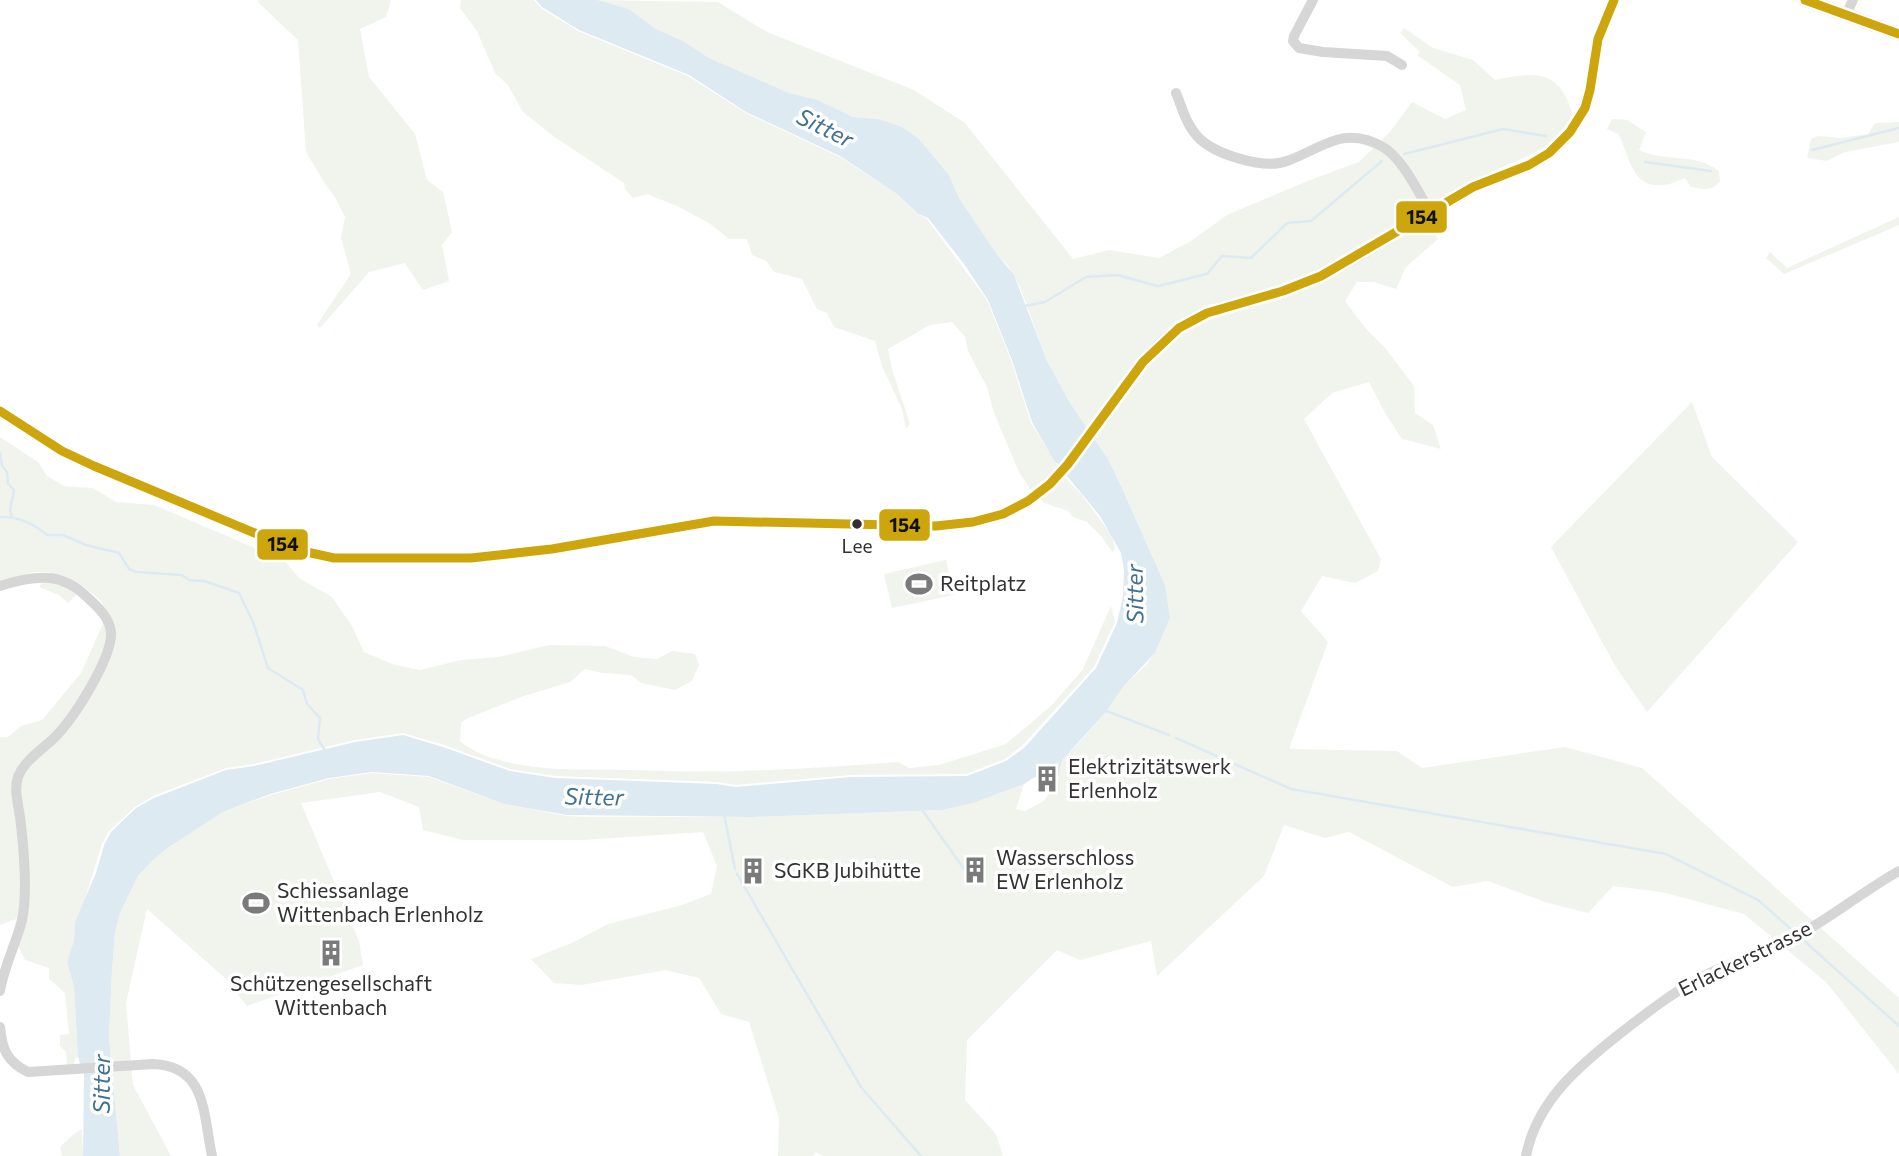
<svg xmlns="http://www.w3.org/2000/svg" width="1899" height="1156" font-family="Commissioner,sans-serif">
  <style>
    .green { fill: #f1f4ed }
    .water { fill: #ddeaf2 }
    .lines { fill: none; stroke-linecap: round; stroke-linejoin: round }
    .stream { stroke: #ddeaf2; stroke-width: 2.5 }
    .minor { stroke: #d6d6d6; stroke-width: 10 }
    .tertiary { stroke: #d6d6d6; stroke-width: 12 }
    .secondary { stroke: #cfcfcf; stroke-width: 14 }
    .bus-1-casing { stroke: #fff; stroke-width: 14 }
    .bus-1 { stroke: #cca60c; stroke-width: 9 }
    .bus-dot { fill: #323232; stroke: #fff; stroke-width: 2.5 }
    .labels { text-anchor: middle; stroke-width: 7; stroke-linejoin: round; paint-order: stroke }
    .bus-label { font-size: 19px; fill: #323232; stroke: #fff }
    .poi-label { font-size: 21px; fill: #323232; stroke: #fff; text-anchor: start }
    .street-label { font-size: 21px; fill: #323232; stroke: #fff }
    .water-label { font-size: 23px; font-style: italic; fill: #427293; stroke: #fff }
    .line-badge { stroke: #fff; stroke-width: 2.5 }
    .pale-badge-label { font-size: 19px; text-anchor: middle; font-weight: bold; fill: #111 }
  </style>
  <rect width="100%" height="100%" fill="#fff"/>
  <g class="green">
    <path d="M259,0H391L386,17L360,29L369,77L415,134L427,180L443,192L452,232L442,245L449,281L423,290L405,263L369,272L320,328L317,325L351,274L341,238L345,217L335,197L325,184L306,152L298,40L258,2Z"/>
    <path d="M461,0H534L541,8L578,31L688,76L746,113L840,157L897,194L917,214L927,219L987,300L1011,360L1031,423L1066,479L1082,495L1112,536L1115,549L1112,552L1101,536L1087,522L1073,517L1068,511L1044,503L1030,489L1019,472L994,413L987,387L968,351L965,337L952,322L930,325L888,349L892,369L910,424L906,429L902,409L882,366L875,341L834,327L827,313L817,309L802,279L774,272L766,261L752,255L747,239H729L709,223L677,206L647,194L633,198L625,189L624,183L556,138L523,112L508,85L495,73L477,31L460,8Z"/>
    <path d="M598,0L718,2L767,32L914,90L965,123L1073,259L1109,250L1159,258L1191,241L1227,215L1310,180L1359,162L1389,133L1412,102L1445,119L1466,110L1460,85L1417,55L1420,52L1400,33L1404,28L1433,48L1473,60L1495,80C1536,71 1560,70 1573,115C1547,155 1529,154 1490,173C1466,184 1445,197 1423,211L1438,239L1406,267L1396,289L1374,282H1357L1345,301L1366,329L1386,349L1414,386L1415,413L1433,425L1441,449L1402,439L1385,413L1369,382L1332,393L1304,419L1381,559L1378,571L1355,583L1322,576L1301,611L1328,642L1289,749L1397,751L1422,768L1565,747L1642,768L1899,998V1074L1826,982L1744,914L1662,892L1613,886L1588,913L1548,903L1488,881L1453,887L1349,832L1325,838L1284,825L1264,876L1157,976L1151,941L1080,960L1057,950L967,1040L965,1100L996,1134L1003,1156H823L816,1152L813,1156H778L779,1118L749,1022L721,1014L699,978L665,970L582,985L554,983L531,959L572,943L608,924L682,905L711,894L717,866L703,832L583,840H463L423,830L419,807L380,792L301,803L359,941L363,965L247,1006L225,978L147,909L126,1003L133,1085L171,1156H120L109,1037L112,971L115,932L120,913L138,876L152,861L166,849L223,812L270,795L329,779L372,773L429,777L504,804L567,816L588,817H752L942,810L973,803L1024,784L1016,809L1025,811L1044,801L1059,777L1052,766L1062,760L1082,739L1105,713L1123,687L1146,665L1155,653L1170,618L1165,585L1121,486L1108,459L1070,403L1047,361L1020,287L1008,266L996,253L959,198L949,175L919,139L878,119L853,117L818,100L789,93L761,81L709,58L683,41L656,29L629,9Z"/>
    <path d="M1612,119L1627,120L1646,132L1639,150C1666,163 1694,152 1719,171L1720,181C1712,192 1703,189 1691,187L1685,178C1678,180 1671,185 1663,185C1631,189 1630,155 1618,134L1607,129Z"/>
    <path d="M1899,122V142L1845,152L1827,161L1807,158L1811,139L1818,136L1841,138L1868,134L1875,123Z"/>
    <path d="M1899,217V225L1784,274L1766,258L1770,252L1787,268Z"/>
    <path d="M1692,402L1712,457L1798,542L1647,712L1614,664L1551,547Z"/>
    <path d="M0,437L38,462L47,476L64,486L93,488L116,502L154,505L285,561L299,578L332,597L352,626L364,652L395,665L420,670L461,660L499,657L549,645L605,646L634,657L657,659L672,651L695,654L699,665L692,681L675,690L641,683L631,675L602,673L585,669L570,682L524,696L468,718L461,723L460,741C478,757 511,764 535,767C566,771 599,769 631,770C720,774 809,769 898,762L909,768L939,765L1006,744L1052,705L1083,669L1111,606L1115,622L1094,667L1022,746L1005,759L966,774L851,775L735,785L718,782L555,776L510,769L444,745L403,733L355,740L254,764L226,768L153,796L135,807L109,831L102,844L81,912L75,922L74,940L67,962L74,987L78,1057L75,1059L74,1064L67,1066L66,1052L60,1046V1035L69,1034L65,993L49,979V968L25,960L18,946L19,918L0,925V737H8L21,726L42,720L81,673L108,612L100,600L84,587L68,603L59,595L39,587L50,572H35L0,581Z"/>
    <path d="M946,560L954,595L892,608L884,574Z"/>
    <path d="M82,1129L83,1156H62L60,1147C67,1140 73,1134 82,1129Z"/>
  </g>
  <path class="water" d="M536,0H598L629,9L656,29L683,41L709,58L789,93L818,100L853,117L878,119L902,127L919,139L949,175L959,198L996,253L1014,275L1047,361L1070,403L1108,459L1121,486L1165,585L1170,618L1155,653L1123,687L1105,713L1062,760L1024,784L973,803L942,810L752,817L567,815L504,804L429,776L372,772L329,778L270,794L223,812L166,849L152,861L138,876L120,913L115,932L112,971L109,1037L120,1156H83L84,1075L78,1057L74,987L67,962L74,940L75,922L96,873L104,845L111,832L136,808L154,798L226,770L254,766L355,742L403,735L443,747L510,771L555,778L717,784L735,787L851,777L967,776L1006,761L1024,748L1096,668L1117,623L1123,596L1124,570L1121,553L1100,516L1053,459L1032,422L1012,360L988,300L964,264L928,218L918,214L897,194L840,156L746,112L689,75L579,30L542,7Z"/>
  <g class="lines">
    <g class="stream">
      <path d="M1812,150L1899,128"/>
      <path d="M1404,154L1503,129L1546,136"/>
      <path d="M1645,162L1711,171"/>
      <path d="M1024,306L1045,302L1086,277L1117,275L1158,286L1207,274L1222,256L1251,258L1287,223L1311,221L1382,161"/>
      <path d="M0,453L2,466L7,472L8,484L14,490L10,510L12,517"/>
      <path d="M0,517C18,516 34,524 47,535H63L86,545L119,553L129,569L136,572L182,575L189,580L204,581L239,593L253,622L268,668L303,690L307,704L320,718L318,739L326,752"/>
      <path d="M1104,710L1169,735"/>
      <path d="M1176,738L1291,789L1666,854L1758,900L1792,930"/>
      <path d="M1056,777L1061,760"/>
      <path d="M923,811L964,869"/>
      <path d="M724,814L735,869"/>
      <path d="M737,874L861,1087L921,1156"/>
      <path d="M1801,938L1899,1026"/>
    </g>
    <g class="minor">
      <path d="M1313,0L1294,36L1293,41L1299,48L1323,52L1387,56L1402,65"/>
      <path d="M1846,15L1853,0"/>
      <path d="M1176,93C1182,107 1186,124 1197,136C1213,154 1264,170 1287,161C1321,149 1344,124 1383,147C1403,159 1418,192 1430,212"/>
      <path d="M0,586C35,576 60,570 88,598C98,607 110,618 111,633C112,658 75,716 57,735C45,748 24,760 18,777C13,791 20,810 21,825C24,852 28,893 22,920C16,944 4,966 0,991"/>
      <path d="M0,1027C2,1049 7,1062 28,1072L153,1064C207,1066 203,1114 212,1156"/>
      <path d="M1526,1156C1537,1100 1580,1065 1622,1032C1649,1011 1676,990 1706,975C1735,960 1766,952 1795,937C1831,918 1863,891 1899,871"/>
    </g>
    <path class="tertiary" d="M0,411L62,451L94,466L293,549L334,558H471L552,549L714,521L936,526C1045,523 1067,464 1125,386C1141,364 1157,344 1179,328C1215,302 1259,302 1298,286C1359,262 1414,217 1473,187C1502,173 1535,168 1558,145C1576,129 1589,106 1592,81C1594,67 1594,53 1598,39C1602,26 1608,13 1614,0"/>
    <path class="secondary" d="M1805,0L1899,34"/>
    <g class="bus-1-casing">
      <g id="bus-1">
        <path d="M1805,0L1899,34"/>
        <path d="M0,411L62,451L94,466L293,549L334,558H471L552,549L714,521L936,526L973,522L1003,514L1028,501L1050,484L1068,464L1143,362L1179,328L1207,313L1283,291L1321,276L1473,187L1529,165L1549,153L1570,132L1585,108L1590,90L1598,39L1614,0"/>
      </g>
    </g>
    <use href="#bus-1" class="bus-1"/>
  </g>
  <defs>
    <g id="stadium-bare" transform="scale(2.1)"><path d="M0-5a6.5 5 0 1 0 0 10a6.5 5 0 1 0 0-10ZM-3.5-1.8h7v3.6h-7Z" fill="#7a7a7a" stroke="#fff" stroke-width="2.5" paint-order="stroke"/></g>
    <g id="building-bare" transform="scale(2.1)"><path d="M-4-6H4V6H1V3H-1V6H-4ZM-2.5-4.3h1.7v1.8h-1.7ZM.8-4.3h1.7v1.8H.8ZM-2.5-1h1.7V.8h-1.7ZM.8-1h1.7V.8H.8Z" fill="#7a7a7a" stroke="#fff" stroke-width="2.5" paint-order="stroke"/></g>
  </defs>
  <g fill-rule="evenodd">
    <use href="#stadium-bare" x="919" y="584"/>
    <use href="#building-bare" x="1047" y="779"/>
    <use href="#building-bare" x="975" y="870"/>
    <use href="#building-bare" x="753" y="871"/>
    <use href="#stadium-bare" x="256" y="903"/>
    <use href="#building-bare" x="331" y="953"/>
  </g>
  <circle class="bus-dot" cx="857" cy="524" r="6"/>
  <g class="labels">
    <g class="bus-label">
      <text x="857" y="553">Lee</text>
    </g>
    <g class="poi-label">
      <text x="940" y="591">Reitplatz</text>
      <text x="1068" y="774">Elektrizitätswerk<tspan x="1068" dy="24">Erlenholz</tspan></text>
      <text x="996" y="865">Wasserschloss<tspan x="996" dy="24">EW Erlenholz</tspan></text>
      <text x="774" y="878">SGKB Jubihütte</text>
      <text x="277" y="898">Schiessanlage<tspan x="277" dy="24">Wittenbach Erlenholz</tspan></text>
      <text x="331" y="991" text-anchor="middle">Schützengesellschaft<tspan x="331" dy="24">Wittenbach</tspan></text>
    </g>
    <g class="street-label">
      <text transform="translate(1745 959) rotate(-26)" y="7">Erlackerstrasse</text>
    </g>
    <g class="water-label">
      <text transform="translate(825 128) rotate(26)" y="8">Sitter</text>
      <text transform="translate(1135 594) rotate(-91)" y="8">Sitter</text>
      <text transform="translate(594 797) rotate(1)" y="8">Sitter</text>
      <text transform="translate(102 1084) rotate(-90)" y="8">Sitter</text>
    </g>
  </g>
  <g class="line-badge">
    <rect x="1395" y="200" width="53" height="34" rx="7" fill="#cca60c"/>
    <rect x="878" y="508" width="53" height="34" rx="7" fill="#cca60c"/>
    <rect x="256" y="528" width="53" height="33" rx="7" fill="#cca60c"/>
  </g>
  <g class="pale-badge-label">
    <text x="1422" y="224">154</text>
    <text x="905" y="532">154</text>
    <text x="283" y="551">154</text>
  </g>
</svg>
